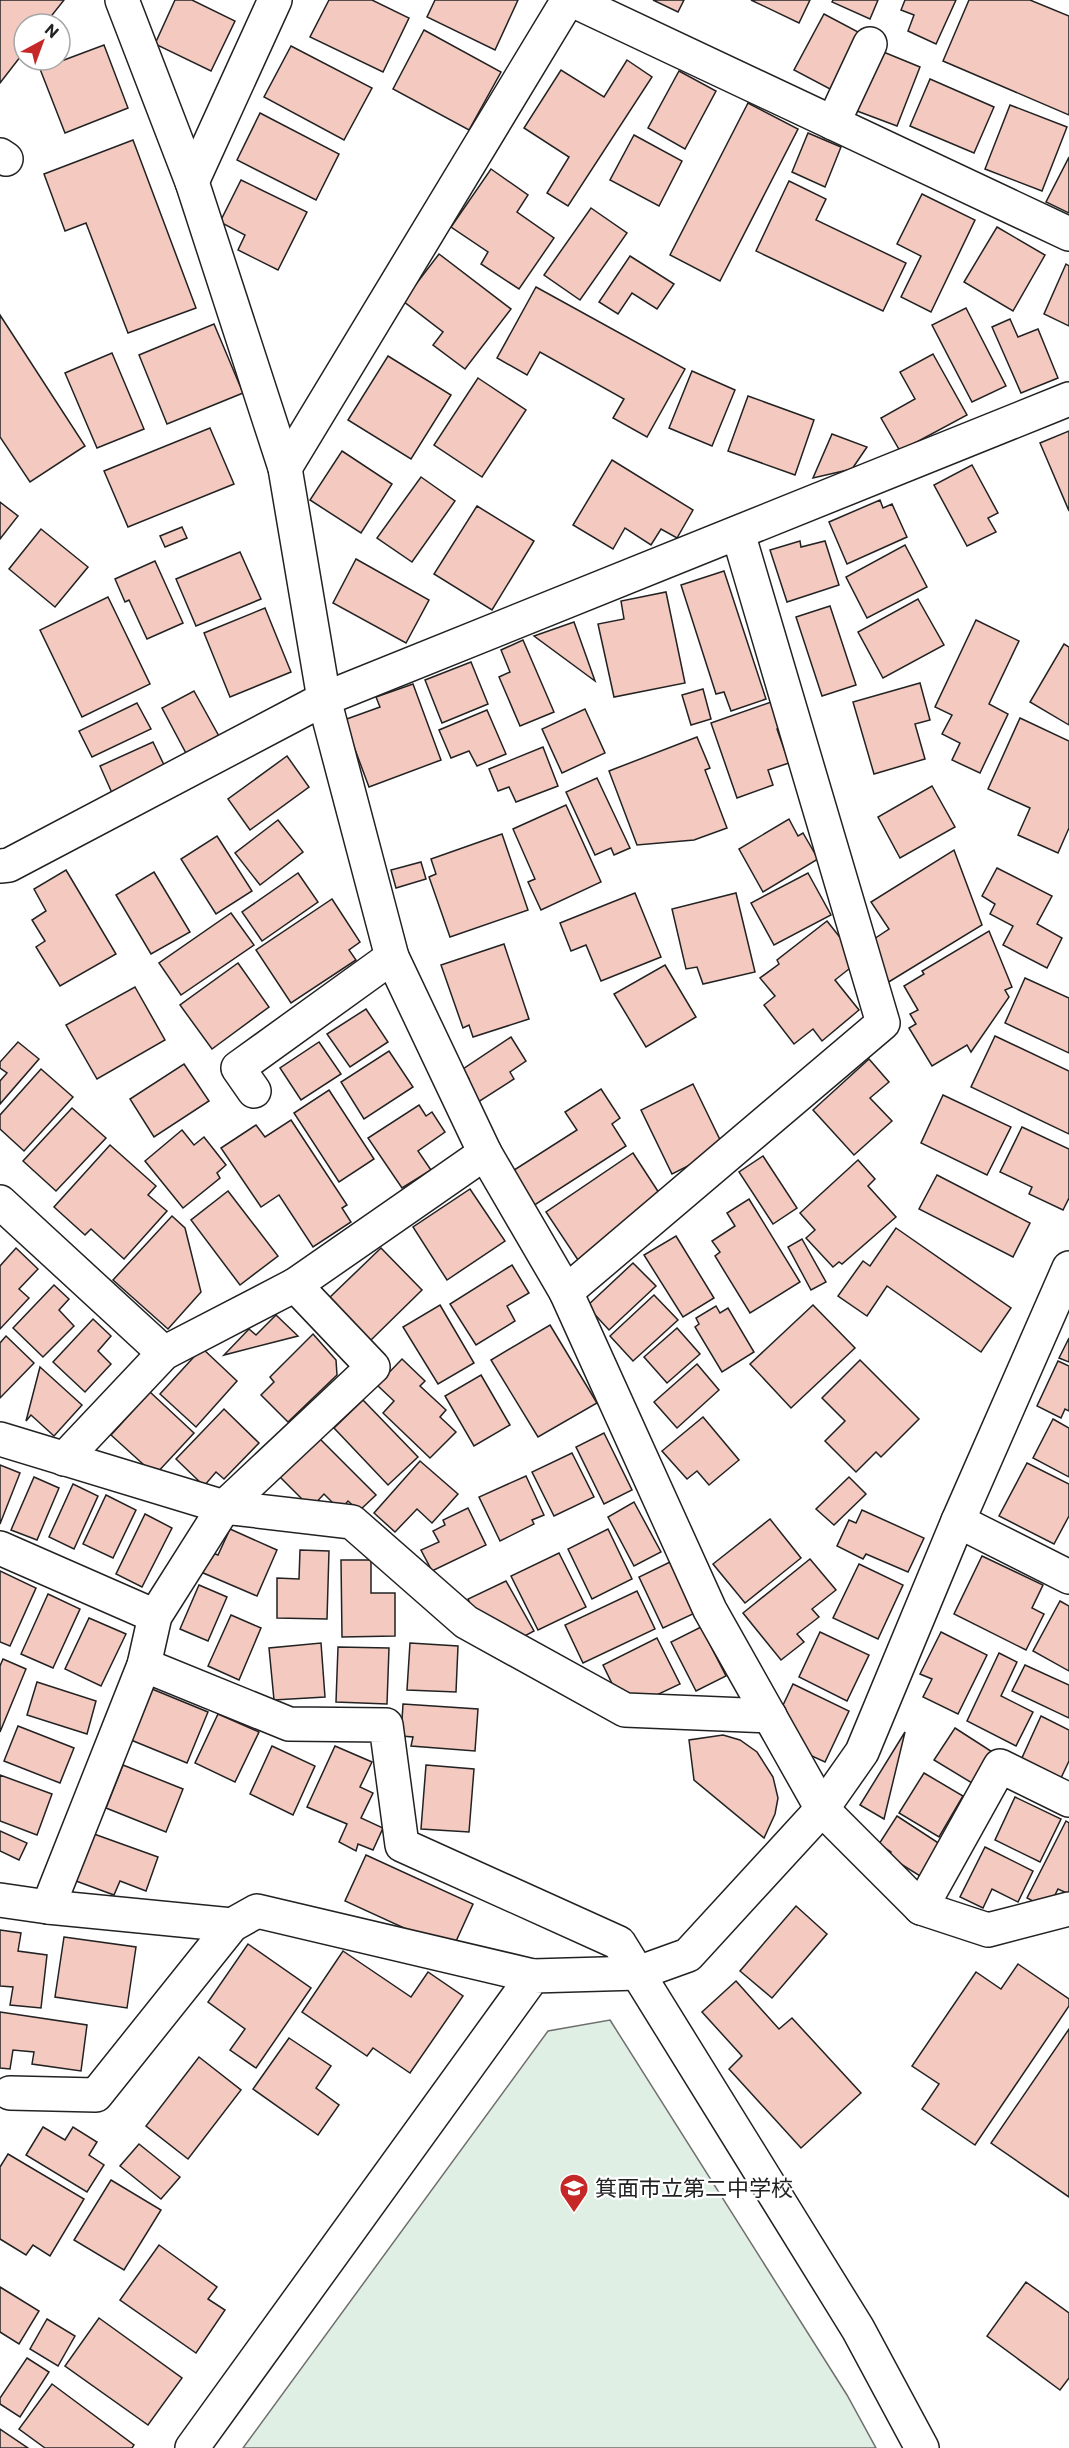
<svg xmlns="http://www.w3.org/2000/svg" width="1069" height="2448" font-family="Commissioner,'Noto Sans JP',sans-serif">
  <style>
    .green { fill: #e0efe3; stroke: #6f6f6f; stroke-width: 1.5 }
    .building { fill: #f3c9c0; stroke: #222; stroke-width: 1.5 }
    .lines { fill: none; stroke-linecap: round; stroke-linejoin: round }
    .minor-casing { stroke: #222; stroke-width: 36 }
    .minor { stroke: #fff; stroke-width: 33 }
    .labels { text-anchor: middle; stroke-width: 4.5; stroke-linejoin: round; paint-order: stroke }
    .poi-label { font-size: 22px; fill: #222; stroke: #fff; text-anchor: start }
  </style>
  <rect width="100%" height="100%" fill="#fff"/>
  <path class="green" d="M610,2020L847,2395L876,2448H243L548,2031Z"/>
  <g class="building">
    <path d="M0,0H64L45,24H24V52L0,83Z"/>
    <path d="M175,0H192L235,21L211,71L155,44Z"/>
    <path d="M329,0H372L409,18L383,72L310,37Z"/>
    <path d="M435,0H518L495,50L427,17Z"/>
    <path d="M653,0H684L678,12Z"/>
    <path d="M751,0H810L799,23Z"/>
    <path d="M833,0H878L870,19L832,2Z"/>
    <path d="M905,0H956L936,44L908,31L914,15L901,10Z"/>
    <path d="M969,0H1030L1069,16V115L943,61Z"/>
    <path d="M824,14L860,33L830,89L794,70Z"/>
    <path d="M424,30L501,72L469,130L393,89Z"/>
    <path d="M104,45L128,108L65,133L40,69Z"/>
    <path d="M291,46L372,88L344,140L264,97Z"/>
    <path d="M881,51L920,67L897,126L857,111Z"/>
    <path d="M627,60L652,77L568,206L547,193L569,157L524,128L561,70L604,97Z"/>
    <path d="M679,71L716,91L685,149L648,128Z"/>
    <path d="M930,79L994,107L974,153L910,126Z"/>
    <path d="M748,103L798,129L720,281L670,255Z"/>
    <path d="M1010,105L1067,127L1042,191L985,169Z"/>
    <path d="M260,113L339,154L316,200L237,160Z"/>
    <path d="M808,133L841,147L825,187L792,172Z"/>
    <path d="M634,135L682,161L659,206L610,180Z"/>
    <path d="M133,140L196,308L128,333L86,223L65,231L44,174Z"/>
    <path d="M1069,157V213L1046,202Z"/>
    <path d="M491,169L528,195L517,212L554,238L519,289L481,264L488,252L451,227Z"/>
    <path d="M241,180L307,212L278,270L238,250L245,235L220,222Z"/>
    <path d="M789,181L826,199L816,220L906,263L883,311L756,251Z"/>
    <path d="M922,194L975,220L931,312L901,297L921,256L897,244Z"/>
    <path d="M591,208L627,233L580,300L544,275Z"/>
    <path d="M997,227L1045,255L1013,311L964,282Z"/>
    <path d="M439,254L511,309L465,369L433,345L443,332L403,301Z"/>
    <path d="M630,256L674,284L657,309L632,293L618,314L599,302Z"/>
    <path d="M1066,264L1069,266V326L1044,314Z"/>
    <path d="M536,287L685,369L647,437L613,418L624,399L540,352L527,375L497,358Z"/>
    <path d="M966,308L1006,386L972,402L932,325Z"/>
    <path d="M0,315L85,446L30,482L0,437Z"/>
    <path d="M1010,319L1018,337L1038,329L1058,378L1021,393L992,327Z"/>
    <path d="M214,324L243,393L167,424L139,355Z"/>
    <path d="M112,353L144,429L97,448L65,373Z"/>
    <path d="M933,354L967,415L900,451L881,418L915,399L900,372Z"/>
    <path d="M388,356L451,395L411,459L348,420Z"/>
    <path d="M692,371L735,390L712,446L669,428Z"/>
    <path d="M478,378L526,410L482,477L434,445Z"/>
    <path d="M748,396L814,420L795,475L728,451Z"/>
    <path d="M210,428L234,484L128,527L104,471Z"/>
    <path d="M1069,431V511L1040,443Z"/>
    <path d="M832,434L867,447L852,469L813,478Z"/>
    <path d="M342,451L392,484L361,533L310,500Z"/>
    <path d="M612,460L693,510L677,538L661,529L651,545L625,528L613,549L573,525Z"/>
    <path d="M972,465L998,513L988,518L996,532L967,546L934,485Z"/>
    <path d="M421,477L455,501L412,562L377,538Z"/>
    <path d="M880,500L883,508L892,504L907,537L847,564L829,522Z"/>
    <path d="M0,502L18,516L0,539Z"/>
    <path d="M477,506L534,541L492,610L434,574Z"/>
    <path d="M182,527L187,538L165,547L160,536Z"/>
    <path d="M41,529L88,567L55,607L9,569Z"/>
    <path d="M800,541L801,547L825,541L839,585L787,602L770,550Z"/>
    <path d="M905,545L927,587L867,618L846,577Z"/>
    <path d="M240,552L261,599L196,626L176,579Z"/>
    <path d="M356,559L429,600L406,643L333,603Z"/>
    <path d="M155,561L183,623L147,639L129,600L125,602L115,579Z"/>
    <path d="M724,571L766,699L731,711L724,692L716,694L681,585Z"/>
    <path d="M666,592L685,683L614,697L598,624L624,619L621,601Z"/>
    <path d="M108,597L150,684L82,717L40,630Z"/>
    <path d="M918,599L944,645L883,678L858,632Z"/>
    <path d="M830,606L856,685L822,696L796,617Z"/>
    <path d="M265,608L291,672L230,697L204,633Z"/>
    <path d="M976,620L1019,641L989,704L1008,714L980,773L952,760L960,743L942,734L952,715L935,707Z"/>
    <path d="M574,622L595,681L534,636Z"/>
    <path d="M523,640L554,712L520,726L499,677L510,672L501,650Z"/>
    <path d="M1064,644L1069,647V725L1030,702Z"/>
    <path d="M471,662L488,704L442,723L425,680Z"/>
    <path d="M920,683L930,720L915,724L925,759L874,774L853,702Z"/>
    <path d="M413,684L441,760L369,787L344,720L380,707L376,697Z"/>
    <path d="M703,689L711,719L691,725L682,695Z"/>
    <path d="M194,691L220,738L187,755L162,708Z"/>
    <path d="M774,701L784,727L777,729L789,763L768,770L773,785L737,798L711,723Z"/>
    <path d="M137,703L151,729L92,757L79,731Z"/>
    <path d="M585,709L605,753L562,773L542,729Z"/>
    <path d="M487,710L506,754L477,766L469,751L451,758L439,730Z"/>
    <path d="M1020,718L1069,741V828L1058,853L1018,835L1030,808L988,789Z"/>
    <path d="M697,737L710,768L705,770L727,828L694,840L637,845L609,771Z"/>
    <path d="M153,742L166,769L112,793L100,766Z"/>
    <path d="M543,747L558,786L516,802L509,787L498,791L489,769Z"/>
    <path d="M287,756L309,787L250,830L228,799Z"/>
    <path d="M597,778L630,848L614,855L611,848L595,855L566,792Z"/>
    <path d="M932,786L955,827L900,858L878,817Z"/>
    <path d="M566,805L601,882L541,910L528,882L535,879L513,829Z"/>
    <path d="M789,819L798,836L803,833L818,859L763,892L739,849Z"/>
    <path d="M278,820L303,852L260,885L235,853Z"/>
    <path d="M502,834L528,910L450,937L429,877L436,874L431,859Z"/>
    <path d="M217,836L252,891L216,914L181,859Z"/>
    <path d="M954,850L982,925L887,983L874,939L889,929L871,902Z"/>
    <path d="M421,862L426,879L396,888L391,870Z"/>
    <path d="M997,868L1052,896L1037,924L1062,938L1047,968L1003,945L1013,926L990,914L995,904L982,896Z"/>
    <path d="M66,870L116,954L60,986L36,947L45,941L32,920L46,911L34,889Z"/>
    <path d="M154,872L190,932L151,954L116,895Z"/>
    <path d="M298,873L318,902L262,941L242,912Z"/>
    <path d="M808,873L831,915L774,945L751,903Z"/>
    <path d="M635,893L661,957L601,981L586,945L571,951L560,923Z"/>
    <path d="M736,893L755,972L703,984L697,967L686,969L672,909Z"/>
    <path d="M332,899L360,942L349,950L356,960L291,1003L256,950Z"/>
    <path d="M231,913L254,945L181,995L159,963Z"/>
    <path d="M827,921L850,950L845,954L854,965L835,980L859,1010L822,1041L813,1029L794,1044L764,1005L775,996L760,978L779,964L777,960Z"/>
    <path d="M989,931L1012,987L1005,990L1009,997L971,1052L967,1045L932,1066L909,1028L916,1024L910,1014L918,1010L904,986L924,974L922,971Z"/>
    <path d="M504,944L529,1019L473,1037L469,1025L463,1028L441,965Z"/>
    <path d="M238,963L269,1007L212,1049L180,1005Z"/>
    <path d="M665,965L696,1017L646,1047L614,994Z"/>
    <path d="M1025,978L1069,998V1053L1005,1023Z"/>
    <path d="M135,987L165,1040L97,1079L66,1025Z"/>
    <path d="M366,1009L388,1042L350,1067L327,1034Z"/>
    <path d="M995,1036L1069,1071V1134L971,1087Z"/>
    <path d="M511,1037L526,1061L510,1072L514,1079L472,1106L459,1085L469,1079L463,1069Z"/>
    <path d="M18,1042L39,1059L0,1104V1081L7,1073L0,1068V1062Z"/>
    <path d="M319,1042L341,1074L301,1100L280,1068Z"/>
    <path d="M389,1051L413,1087L364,1119L341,1082Z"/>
    <path d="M869,1059L889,1082L870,1098L892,1121L854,1155L813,1110Z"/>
    <path d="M184,1064L209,1101L154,1137L130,1099Z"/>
    <path d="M41,1069L73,1097L24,1151L0,1129V1115Z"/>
    <path d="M693,1084L724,1148L672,1174L641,1110Z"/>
    <path d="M601,1089L620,1118L612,1124L626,1146L533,1206L511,1172L577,1130L565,1112Z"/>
    <path d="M329,1090L374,1159L339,1182L294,1113Z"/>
    <path d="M943,1095L1011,1127L987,1175L921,1143Z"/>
    <path d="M419,1105L426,1116L432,1112L445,1132L418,1151L431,1170L402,1188L368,1138Z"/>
    <path d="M72,1108L106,1138L56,1191L23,1161Z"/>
    <path d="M291,1120L347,1205L342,1208L351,1222L313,1247L279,1195L261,1207L221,1148L256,1125L265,1137Z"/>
    <path d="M1022,1127L1069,1149V1198L1063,1210L1029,1194L1032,1187L1000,1172Z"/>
    <path d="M182,1130L194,1145L204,1137L226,1165L217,1173L220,1178L183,1208L145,1161Z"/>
    <path d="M110,1145L156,1186L148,1195L167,1211L124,1259L91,1229L85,1235L54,1207Z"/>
    <path d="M633,1153L661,1196L633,1224L578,1260L546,1212Z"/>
    <path d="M763,1156L797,1208L773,1224L739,1172Z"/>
    <path d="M858,1160L875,1179L868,1186L896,1217L842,1264L839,1262L833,1267L806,1238L815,1230L800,1213Z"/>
    <path d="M937,1175L1030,1223L1013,1257L919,1209Z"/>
    <path d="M470,1189L505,1241L447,1280L413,1227Z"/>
    <path d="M228,1191L278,1256L240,1285L191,1220Z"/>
    <path d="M749,1199L800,1282L750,1313L715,1256L720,1252L712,1241L735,1226L727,1213Z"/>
    <path d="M172,1216L185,1228L201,1292L168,1329L113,1280Z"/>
    <path d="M896,1228L1011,1308L981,1352L887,1286L867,1316L838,1296L863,1261L870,1266Z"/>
    <path d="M676,1236L714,1298L683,1317L644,1255Z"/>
    <path d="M802,1239L826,1282L811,1290L788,1247Z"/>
    <path d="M16,1248L38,1269L19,1289L29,1298L0,1329V1266Z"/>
    <path d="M381,1248L422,1290L370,1341L328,1299Z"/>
    <path d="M633,1263L656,1286L609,1330L587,1306Z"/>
    <path d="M512,1265L529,1293L507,1306L515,1321L476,1345L450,1304Z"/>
    <path d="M54,1285L69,1299L59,1310L74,1326L43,1357L13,1328Z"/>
    <path d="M654,1295L678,1320L633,1361L610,1336Z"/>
    <path d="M440,1305L474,1363L438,1384L403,1327Z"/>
    <path d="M813,1305L855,1348L791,1408L750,1364Z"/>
    <path d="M716,1306L720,1313L728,1308L754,1352L722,1372L695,1327L699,1324L696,1318Z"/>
    <path d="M276,1315L298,1336L224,1355L249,1329L256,1335Z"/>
    <path d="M93,1319L111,1336L98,1351L111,1364L85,1392L53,1362Z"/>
    <path d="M550,1325L597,1403L538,1437L491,1360Z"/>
    <path d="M677,1328L700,1354L667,1383L644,1357Z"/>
    <path d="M313,1334L336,1360L337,1375L288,1422L261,1395L274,1382L270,1377Z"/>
    <path d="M6,1336L34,1363L0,1398V1343Z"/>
    <path d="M1069,1338V1362L1059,1358Z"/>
    <path d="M202,1348L237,1381L196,1427L160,1394Z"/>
    <path d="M402,1359L425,1381L420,1386L446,1410L440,1417L456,1432L430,1458L383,1413L394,1401L377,1385Z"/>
    <path d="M860,1360L919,1419L881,1457L876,1452L856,1472L825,1441L845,1421L822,1398Z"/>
    <path d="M1058,1361L1069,1366V1411L1065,1409L1061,1418L1037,1406Z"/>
    <path d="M697,1364L719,1390L677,1428L654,1402Z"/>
    <path d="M40,1367L82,1405L54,1436L31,1415L26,1421Z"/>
    <path d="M481,1375L510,1425L474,1446L445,1396Z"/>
    <path d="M150,1392L194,1433L155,1475L111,1435Z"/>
    <path d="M363,1400L418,1457L388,1485L334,1428Z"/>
    <path d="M224,1409L259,1443L224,1479L216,1472L204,1486L176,1459Z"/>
    <path d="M703,1417L739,1460L709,1485L697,1471L687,1479L662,1451Z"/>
    <path d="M1053,1419L1069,1428V1477L1033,1458Z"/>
    <path d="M604,1433L632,1490L604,1504L576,1447Z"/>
    <path d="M319,1438L376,1495L359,1511L348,1501L340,1510L324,1494L311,1508L280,1477Z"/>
    <path d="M572,1453L594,1497L554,1516L532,1472Z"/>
    <path d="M420,1461L458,1494L432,1523L417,1509L395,1532L374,1513Z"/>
    <path d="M1027,1463L1069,1484V1516L1054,1544L999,1516Z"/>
    <path d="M0,1465L20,1473L0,1524Z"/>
    <path d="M526,1476L544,1515L532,1520L534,1524L500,1541L479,1497Z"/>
    <path d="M34,1477L59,1488L37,1540L11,1530Z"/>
    <path d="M849,1477L866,1494L834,1525L816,1509Z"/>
    <path d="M73,1484L98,1496L74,1549L49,1537Z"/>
    <path d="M106,1495L136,1510L113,1558L83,1544Z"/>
    <path d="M634,1502L661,1552L634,1566L608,1517Z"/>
    <path d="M468,1508L486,1545L432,1571L421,1550L439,1542L433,1531L445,1525L443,1520Z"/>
    <path d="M862,1510L924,1538L908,1572L866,1554L863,1559L837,1546L849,1520L856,1523Z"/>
    <path d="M145,1514L172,1528L142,1587L116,1574Z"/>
    <path d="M770,1519L801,1558L745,1603L713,1564Z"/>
    <path d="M230,1529L277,1550L257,1596L201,1572L210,1552L218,1555Z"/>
    <path d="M608,1529L632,1579L592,1599L568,1549Z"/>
    <path d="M300,1550L329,1551L327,1619L277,1618V1578L299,1579Z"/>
    <path d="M559,1553L586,1607L538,1630L511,1576Z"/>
    <path d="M982,1556L1043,1585L1032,1608L1044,1614L1026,1650L954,1614Z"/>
    <path d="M810,1559L836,1590L812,1609L819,1617L797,1634L804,1642L781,1660L743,1613Z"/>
    <path d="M341,1560H371V1593H395V1636L342,1637Z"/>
    <path d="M670,1562L695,1613L663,1628L639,1577Z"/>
    <path d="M859,1564L903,1585L878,1639L833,1618Z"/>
    <path d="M0,1571L36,1588L10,1646L0,1642Z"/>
    <path d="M506,1581L534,1631L512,1643L479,1624L468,1599Z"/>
    <path d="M199,1585L227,1597L208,1641L180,1629Z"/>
    <path d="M637,1591L655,1629L583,1663L565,1625Z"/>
    <path d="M48,1594L80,1609L53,1668L21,1654Z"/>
    <path d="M1060,1601L1069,1606V1671L1033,1651Z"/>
    <path d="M231,1615L261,1628L239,1680L208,1666Z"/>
    <path d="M89,1618L126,1634L101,1686L65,1669Z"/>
    <path d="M701,1627L726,1676L696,1691L671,1642Z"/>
    <path d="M820,1632L869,1655L847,1701L799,1677Z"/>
    <path d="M941,1632L987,1655L958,1714L923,1697L932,1679L920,1674Z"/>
    <path d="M657,1638L680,1684L625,1710L603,1665Z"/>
    <path d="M321,1643L325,1697L274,1700L269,1648Z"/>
    <path d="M410,1643L458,1646L456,1692L407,1690Z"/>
    <path d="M338,1647L389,1648L387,1704L336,1702Z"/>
    <path d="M999,1653L1017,1662L1001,1696L1033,1712L1016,1746L967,1721Z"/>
    <path d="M3,1659L26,1669L0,1732V1666Z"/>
    <path d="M1025,1665L1069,1685V1718L1012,1691Z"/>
    <path d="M37,1682L96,1701L87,1734L27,1715Z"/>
    <path d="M793,1684L849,1711L825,1762L792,1747L776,1720Z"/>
    <path d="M152,1689L208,1712L187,1763L131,1740Z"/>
    <path d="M403,1704L478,1709L475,1751L411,1746L413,1737L401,1736Z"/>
    <path d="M218,1714L259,1732L235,1782L195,1763Z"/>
    <path d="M1041,1716L1069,1730V1761L1060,1780L1021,1760Z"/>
    <path d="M18,1726L74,1748L60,1783L4,1761Z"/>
    <path d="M955,1728L997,1755L977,1786L934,1760Z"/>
    <path d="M905,1732L884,1819L860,1805Z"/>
    <path d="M723,1735L740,1740L757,1752L773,1777L778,1798L775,1814L764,1838L694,1780L689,1740Z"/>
    <path d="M272,1746L315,1766L293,1815L250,1794Z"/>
    <path d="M335,1746L372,1762L360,1787L373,1793L361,1818L383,1828L373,1850L358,1844L356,1851L339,1842L347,1824L307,1807Z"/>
    <path d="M123,1765L183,1789L166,1832L106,1808Z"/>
    <path d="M426,1765L474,1769L469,1832L421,1829Z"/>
    <path d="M924,1773L963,1796L939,1837L899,1813Z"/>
    <path d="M0,1775L52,1794L37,1835L0,1821Z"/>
    <path d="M1015,1797L1061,1819L1040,1862L995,1840Z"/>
    <path d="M897,1816L940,1844L920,1876L888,1856L891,1852L879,1844Z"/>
    <path d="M1066,1821L1069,1823V1894L1058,1889L1048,1909L1027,1898Z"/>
    <path d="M0,1831L27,1843L19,1860L0,1851Z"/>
    <path d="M94,1834L158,1857L146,1891L120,1881L114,1895L76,1881Z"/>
    <path d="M985,1847L1033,1871L1018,1902L992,1889L983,1908L960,1897Z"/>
    <path d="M366,1855L473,1904L452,1950L345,1901Z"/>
    <path d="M796,1906L827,1934L772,1998L740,1971Z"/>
    <path d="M0,1930L21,1933L18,1951L47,1955L41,2008L10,2005L13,1987L0,1986Z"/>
    <path d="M64,1937L136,1947L127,2008L55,1997Z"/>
    <path d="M248,1944L311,1988L256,2068L230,2050L245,2029L208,2002Z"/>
    <path d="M343,1951L411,1997L428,1972L463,1996L410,2073L373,2048L367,2056L302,2012Z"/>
    <path d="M1018,1964L1069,1999V2006L975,2145L922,2109L939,2084L912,2066L976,1972L1001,1989Z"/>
    <path d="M736,1981L779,2029L792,2018L861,2093L801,2148L729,2069L742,2056L702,2012Z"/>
    <path d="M0,2012L87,2025L81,2071L32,2064L34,2052L13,2050L10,2069L0,2068Z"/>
    <path d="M1069,2029V2197L991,2143Z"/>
    <path d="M289,2038L331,2066L316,2088L339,2105L318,2135L253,2089Z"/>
    <path d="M199,2057L241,2090L188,2159L146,2126Z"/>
    <path d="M43,2127L65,2140L73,2127L97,2142L89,2155L104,2165L87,2192L26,2155Z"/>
    <path d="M139,2144L180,2177L161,2199L120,2166Z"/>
    <path d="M8,2154L84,2199L50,2256L33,2245L26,2255L0,2239V2167Z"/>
    <path d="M111,2180L161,2210L124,2270L74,2240Z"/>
    <path d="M159,2245L217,2287L208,2299L225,2310L196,2353L120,2300Z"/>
    <path d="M1026,2282L1069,2313V2378L1060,2390L987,2336Z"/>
    <path d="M0,2287L39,2311L19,2344L0,2332Z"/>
    <path d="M99,2318L182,2378L148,2425L65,2366Z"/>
    <path d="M47,2319L75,2336L58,2366L30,2349Z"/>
    <path d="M27,2358L49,2372L20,2417L0,2404V2398Z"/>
    <path d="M52,2384L134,2445L132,2448H45L19,2429Z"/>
    <path d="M0,2429L28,2448H0Z"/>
  </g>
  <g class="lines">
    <g class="minor-casing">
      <g id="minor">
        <path d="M122,0L192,182L285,468L324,699L392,957L485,1153L566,1292L710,1610L822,1809L921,1908L988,1930L1069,1909"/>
        <path d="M572,0L1069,234"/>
        <path d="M833,123L870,44"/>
        <path d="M0,155L6,159"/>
        <path d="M192,182L275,0"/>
        <path d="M285,468L568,0"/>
        <path d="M0,866L9,865L324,699L1069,399"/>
        <path d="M254,1091L238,1068L392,957"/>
        <path d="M0,1202L164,1353"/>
        <path d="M566,1292L883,1023L738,533"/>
        <path d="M0,1439L224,1507L352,1522L466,1622L625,1710L770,1716"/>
        <path d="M64,1459L164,1353L295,1285L485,1153"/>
        <path d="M958,1521L1069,1577"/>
        <path d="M0,1548L155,1616"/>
        <path d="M144,1665L289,1724L386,1725L402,1845L619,1943L858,2329L922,2448"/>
        <path d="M0,1900L48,1907L232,1925"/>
        <path d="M48,1907L144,1665L155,1616L224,1507L373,1367L295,1285"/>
        <path d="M921,1908L1000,1766L1069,1800"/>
        <path d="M10,2093L96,2095L232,1925L257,1911L533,1976"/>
        <path d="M192,2448L533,1976L638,1973L688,1955L822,1809L862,1752L958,1521L1069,1268"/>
      </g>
    </g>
    <use href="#minor" class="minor"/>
  </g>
  <defs>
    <g id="school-pin" transform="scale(1.5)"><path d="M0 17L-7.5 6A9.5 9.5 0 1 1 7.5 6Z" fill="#c62828" stroke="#fff"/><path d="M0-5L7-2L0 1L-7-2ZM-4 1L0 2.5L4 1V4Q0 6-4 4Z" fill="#fff"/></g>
  </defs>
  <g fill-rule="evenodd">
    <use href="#school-pin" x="574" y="2188"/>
  </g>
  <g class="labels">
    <g class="poi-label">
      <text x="595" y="2196">箕面市立第二中学校</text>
    </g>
  </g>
  <g transform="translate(42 42) rotate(41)"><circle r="28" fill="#ffffff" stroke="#a7a7a7" stroke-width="1.5"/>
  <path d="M0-4.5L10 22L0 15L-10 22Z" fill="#c62828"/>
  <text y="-9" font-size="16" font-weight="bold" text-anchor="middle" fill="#222222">N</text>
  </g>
</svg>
